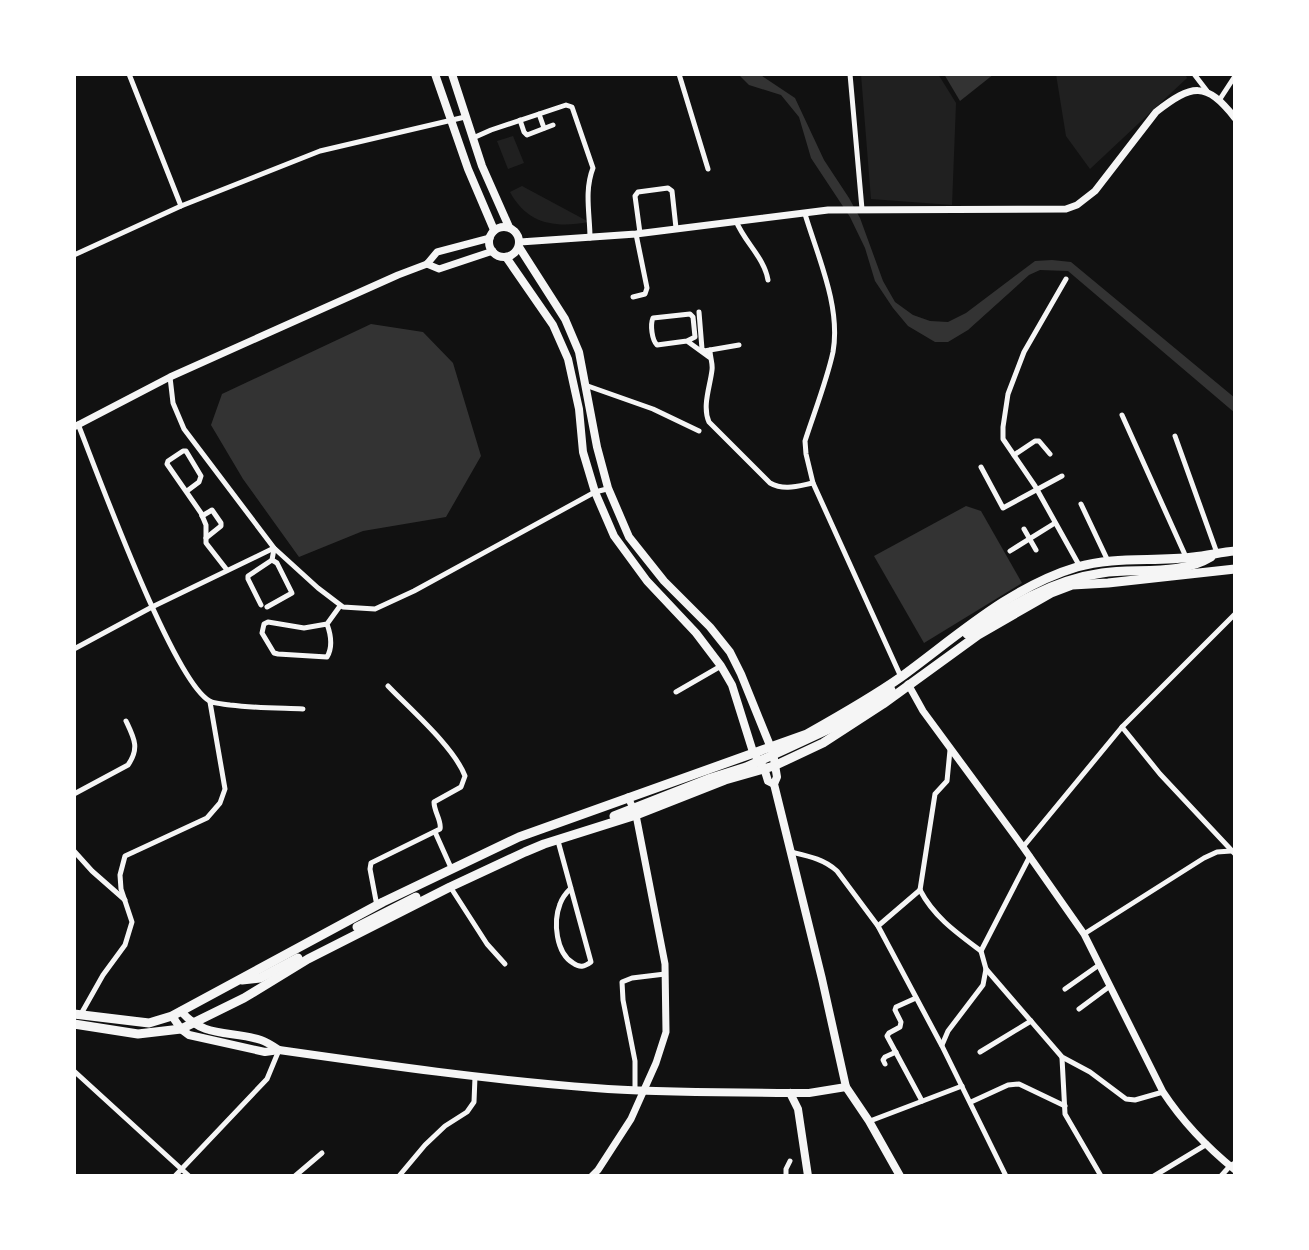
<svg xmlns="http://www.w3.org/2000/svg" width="1309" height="1250" font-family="'Varela Round',sans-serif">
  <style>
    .green { fill: #202020 }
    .water { fill: #333 }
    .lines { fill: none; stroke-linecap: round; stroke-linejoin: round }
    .minor { stroke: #f5f5f5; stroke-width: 5 }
    .tertiary { stroke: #f5f5f5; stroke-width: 7 }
    .secondary { stroke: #f5f5f5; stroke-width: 8 }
    .primary { stroke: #f5f5f5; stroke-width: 9 }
  </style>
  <rect width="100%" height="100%" fill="#111"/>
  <g class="green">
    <path d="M861,74H938L956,103L952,205L871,199Z"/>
    <path d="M1056,74H1185L1187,78L1090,169L1066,136Z"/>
    <path d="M513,136L524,163L508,169L497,141Z"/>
    <path d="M522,186L589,222C556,228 528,225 510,192Z"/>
  </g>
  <g class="water">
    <path d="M738,74H759L795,98L824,160L849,198L860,218L883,281L895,302L913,315L930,321L948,322L966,313L1035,261L1052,260L1071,262L1235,398V413L1068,271L1040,270L1029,275L968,330L948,342H935L908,326L893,308L875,281L865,248L850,217L811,158L799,117L781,95L749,85Z"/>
    <path d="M944,74H994L960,101Z"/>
    <path d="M371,324L423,332L453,363L481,456L446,517L363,531L299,557L243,479L211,425L222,394Z"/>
    <path d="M966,506L981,511L1022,583L924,643L874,556Z"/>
  </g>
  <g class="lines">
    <g class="minor">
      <path d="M129,74L181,206"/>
      <path d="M679,74L708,169"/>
      <path d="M850,74L862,209"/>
      <path d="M1194,74L1207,91"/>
      <path d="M1220,99L1235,76"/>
      <path d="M539,114L544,128"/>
      <path d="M520,120L524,132L527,135L553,125"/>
      <path d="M473,138L491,130L566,105L572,107L593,168C584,191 590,215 590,238"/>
      <path d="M805,214C818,257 841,307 833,352C827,380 814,413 805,441L806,454L813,483L901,677"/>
      <path d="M736,221C745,243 764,257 768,280"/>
      <path d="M640,233L635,196L638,192L668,188L672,191L676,228"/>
      <path d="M74,255L181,206L320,151L465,117"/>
      <path d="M1066,279L1024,352L1008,394L1003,427V439L1035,486L1079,565"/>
      <path d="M633,297L645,294L647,288L636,234"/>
      <path d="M699,312L702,349L704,351L710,350"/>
      <path d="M687,341L695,337L693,317L690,314L653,318C650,325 652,340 657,345L687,341L709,357"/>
      <path d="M739,345L710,350C710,358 713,363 712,370C710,387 702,406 709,422L770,483C784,491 798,486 813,483"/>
      <path d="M170,377L173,403L184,429L274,548L318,588L343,607L375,609L414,591L595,492L607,489"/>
      <path d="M585,385L653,409L699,431"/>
      <path d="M1122,415L1186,557"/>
      <path d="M78,424C96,469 176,690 212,702C218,704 225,704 230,705C255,708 279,708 303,709"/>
      <path d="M1175,436L1217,553"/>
      <path d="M1014,455L1035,441H1039L1050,454"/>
      <path d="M981,467L1003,508L1062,476"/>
      <path d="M187,491L199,482L201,476L186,451H183L168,461L167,464L201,513L206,525V543L227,570"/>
      <path d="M1081,504L1108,561"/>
      <path d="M202,516L212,510L221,523V526L206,538"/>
      <path d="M1024,529L1036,550"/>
      <path d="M1010,551L1055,523"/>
      <path d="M261,605L248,579V576L272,560"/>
      <path d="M267,607L292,593L277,563L272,560L274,549"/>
      <path d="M327,624L304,628L268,622L264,624L262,633L274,653L278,654L327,657C333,647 331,635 327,624L340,606"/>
      <path d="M74,649L152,607L274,548"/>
      <path d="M676,692L721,666"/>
      <path d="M1122,727L1160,774L1235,854"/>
      <path d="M74,794L128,765C140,748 134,738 126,721"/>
      <path d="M435,832L452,870"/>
      <path d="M558,841L591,962C584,967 580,968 573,963C556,953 553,922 560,904C562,898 567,892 571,888"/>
      <path d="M1023,847L1122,727L1235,614"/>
      <path d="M74,851L92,871L125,900"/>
      <path d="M791,852C808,856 824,859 837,871L878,926L942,1046L1006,1176"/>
      <path d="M451,888L487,944L505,964"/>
      <path d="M920,890L935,794L947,781L950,750"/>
      <path d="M920,890C934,917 957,933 981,951"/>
      <path d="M377,906L370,869L371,863L440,829C442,821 434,812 434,802L461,787L465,776C454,747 410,709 388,686"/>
      <path d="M878,926L920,890"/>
      <path d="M1084,934L1204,858L1217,852L1231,851"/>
      <path d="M986,969L1062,1057L1090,1072L1126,1099L1135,1100L1163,1092"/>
      <path d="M1065,989L1099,965"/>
      <path d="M916,998L896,1007L895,1010L901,1022L900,1027L889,1033L887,1036L922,1101"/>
      <path d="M1079,1009L1110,986"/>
      <path d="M81,1014L103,975L125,945L132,922L121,889L120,875L125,856L207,818L220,803L225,789L210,702"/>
      <path d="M942,1045L948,1031L983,985L986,969L981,951L1030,856"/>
      <path d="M980,1052L1031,1021"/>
      <path d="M1062,1058L1065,1114L1101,1176"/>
      <path d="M885,1064L883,1060L885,1057L896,1052"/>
      <path d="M74,1071L189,1176"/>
      <path d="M635,1090V1061L623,1000L622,982L632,978L665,974"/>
      <path d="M971,1102L1008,1085L1019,1084L1065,1106"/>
      <path d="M870,1121L962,1086"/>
      <path d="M175,1176L267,1079L279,1050"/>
      <path d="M295,1176L322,1153"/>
      <path d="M399,1176L425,1145L445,1126L467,1112L474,1102L475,1077"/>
      <path d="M786,1176V1169L790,1161"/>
      <path d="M1154,1176L1207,1144"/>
      <path d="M1221,1176L1230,1166L1235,1163"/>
    </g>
    <g class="tertiary">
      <path d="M520,242L636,234L828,210L1066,209L1077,205L1095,191L1156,112C1192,84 1206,81 1235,118"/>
      <path d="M427,264L439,269L493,251"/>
      <path d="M74,427L170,377L398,275L427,264L437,252L490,238"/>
      <path d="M908,684L923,711L1023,847L1084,934L1163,1092C1182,1121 1208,1148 1235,1170"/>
      <path d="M592,1176L598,1170L631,1119L656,1063L666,1032L665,964L636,815L628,797"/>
    </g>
    <g class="secondary">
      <path d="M435,74L468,169L494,230"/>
      <path d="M452,74L482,166L509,227"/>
      <circle cx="504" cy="242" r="15"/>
      <path d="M519,247L565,319L579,352L597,447L608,488L629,537L664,581L710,627L730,652L741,674L773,753L777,777L774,784L822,979L846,1087L869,1121L900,1176"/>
      <path d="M506,257L553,325L568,359L579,409L583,452L595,492L614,536L647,581L696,633L721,666L732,685L753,752L764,768L768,781L774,784"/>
      <path d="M181,1011C204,1039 230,1030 261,1040C267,1042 273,1046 279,1050"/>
      <path d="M172,1016L181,1029L189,1035L265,1052L279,1050C384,1065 489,1080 595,1088C660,1093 725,1092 790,1093H809L846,1087"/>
      <path d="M790,1093L798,1109L808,1176"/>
    </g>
    <g class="primary">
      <path d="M967,634C1009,607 1051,580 1102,573C1137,568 1180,576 1211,557"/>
      <path d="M614,816L711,778L746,767L784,750L840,724L891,690"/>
      <path d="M357,927L416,897"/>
      <path d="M242,980L260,978L298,958"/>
      <path d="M74,1014L149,1023L172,1016L383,902L519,837L807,734C839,716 871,698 901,677C956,637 1010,587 1077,567C1114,556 1155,562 1193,557C1207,556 1221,552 1235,551"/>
      <path d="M74,1024L138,1034L181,1029L244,998L308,959L450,887L525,852L544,844L636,815L725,780L774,766L823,743L883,704L978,635L1051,593L1072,585L1108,583L1235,569"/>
    </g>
  </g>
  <rect width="1309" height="1250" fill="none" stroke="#ffffff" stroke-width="152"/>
</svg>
